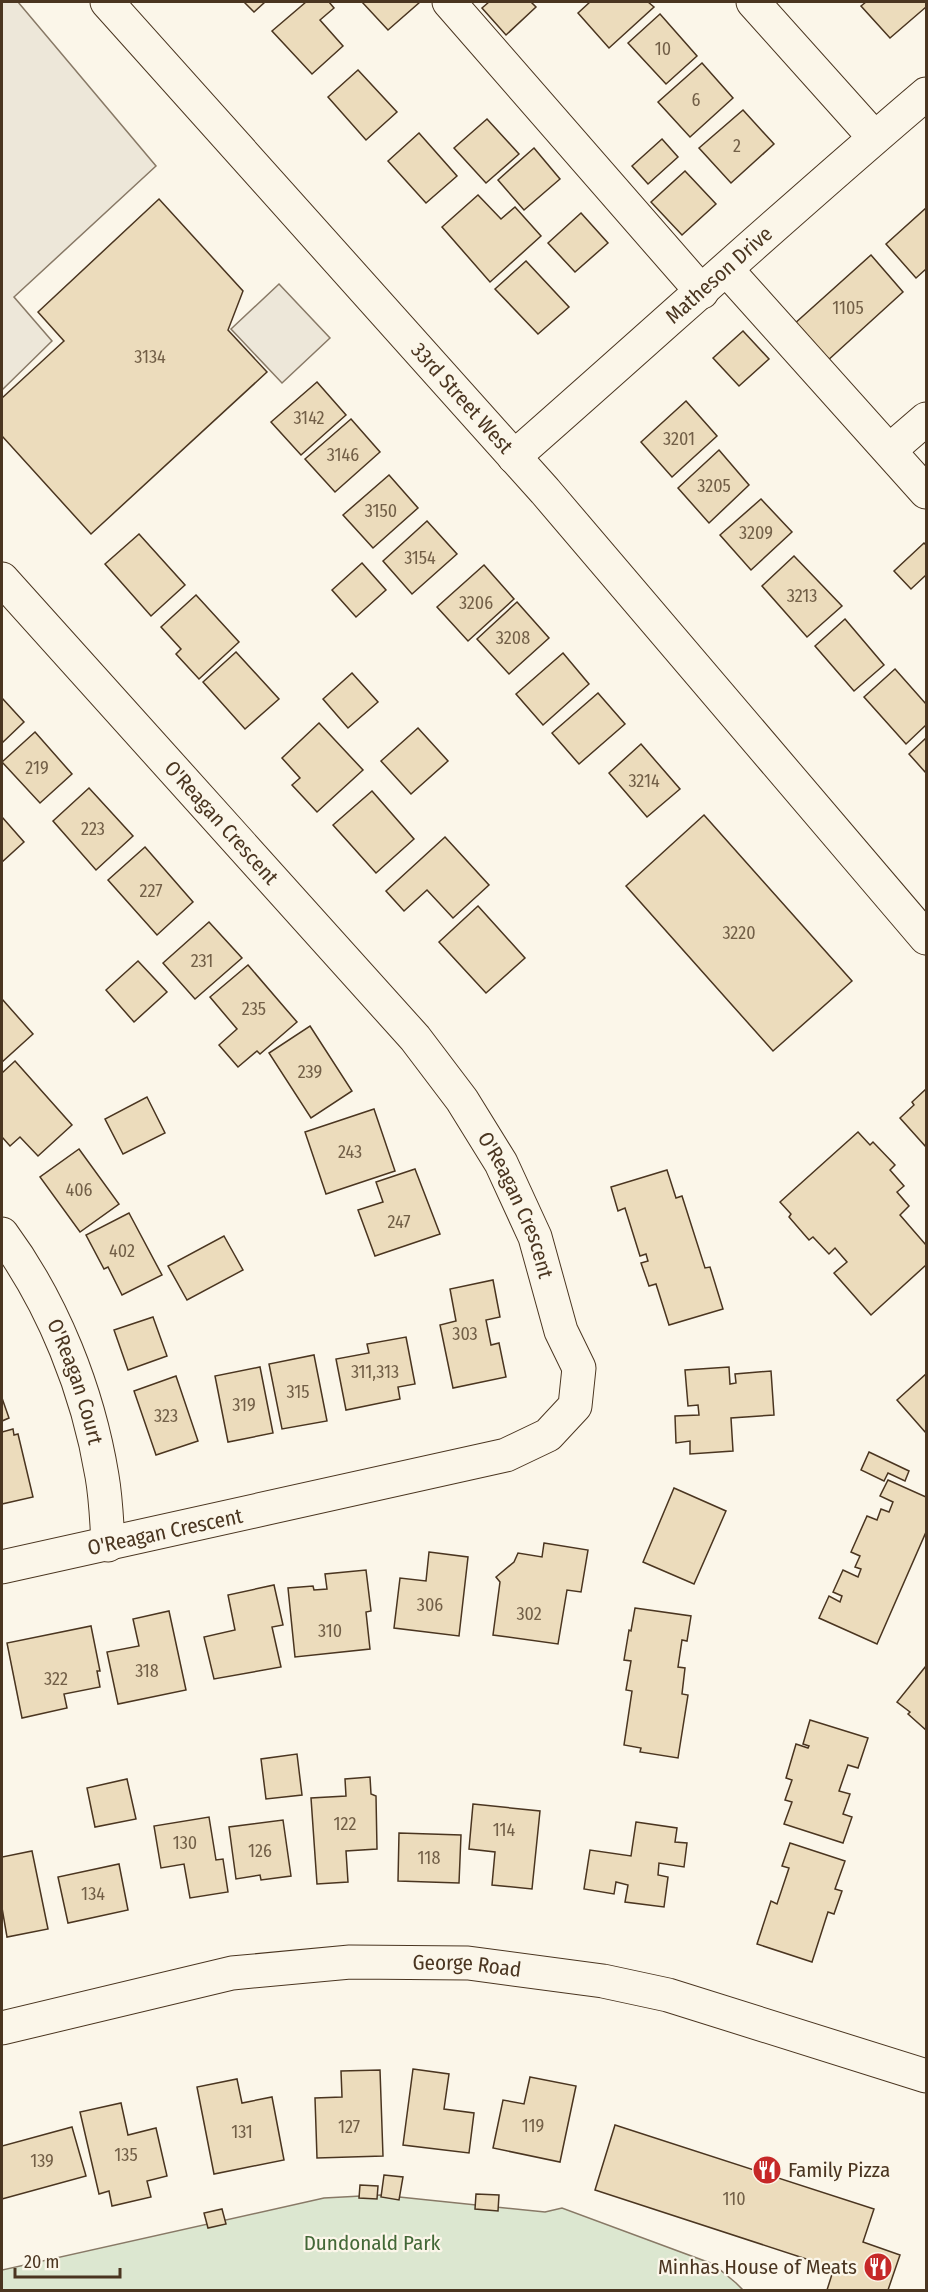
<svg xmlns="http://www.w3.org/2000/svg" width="928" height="2292" font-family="'Fira Sans Condensed',sans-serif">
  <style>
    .green { fill: #dce7d0; stroke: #887966; stroke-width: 1.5 }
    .parking { fill: #ede7d9; stroke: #887966; stroke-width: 1.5 }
    .building { fill: #ecdcbc; stroke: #4a3520; stroke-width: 1.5 }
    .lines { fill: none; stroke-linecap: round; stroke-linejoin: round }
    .minor-casing { stroke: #4a3520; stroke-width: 35 }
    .major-casing { stroke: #4a3520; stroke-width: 35 }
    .minor { stroke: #fbf6e9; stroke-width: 33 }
    .major { stroke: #fbf6e9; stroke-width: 33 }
    .labels { text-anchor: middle; stroke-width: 4.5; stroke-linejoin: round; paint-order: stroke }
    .number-label { font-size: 18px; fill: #725f47 }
    .street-label { font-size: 21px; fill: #4a3520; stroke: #fbf6e9 }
    .poi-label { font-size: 21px; fill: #4a3520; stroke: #fbf6e9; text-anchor: start }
    .park-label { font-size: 21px; fill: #436837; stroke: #fbf6e9 }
  </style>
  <rect width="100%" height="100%" fill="#fbf6e9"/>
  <path class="green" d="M380,2195L545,2212L562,2208L713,2264L736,2283L743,2290H2V2270L324,2198Z"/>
  <g class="parking">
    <path d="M2,2H18L156,166L14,297L52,341L2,390Z"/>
    <path d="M279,284L330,338L282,383L231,329Z"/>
  </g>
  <g class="building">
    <path d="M244,2H265L254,12Z"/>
    <path d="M306,2H329L334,8L320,20L343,46L312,74L272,31Z"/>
    <path d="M362,2H420L388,30Z"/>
    <path d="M489,2H531L536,7L506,35L482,8Z"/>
    <path d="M590,2H648L654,7L609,48L578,13Z"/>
    <path d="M866,2H926V7L890,38L861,6Z"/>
    <path d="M660,14L697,56L666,84L628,43Z"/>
    <path d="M702,63L733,98L690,137L658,102Z"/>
    <path d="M358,70L397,112L366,140L328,97Z"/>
    <path d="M743,110L774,144L731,183L699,148Z"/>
    <path d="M487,119L519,154L486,183L454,148Z"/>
    <path d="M419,133L457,176L426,203L388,161Z"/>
    <path d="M662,139L678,157L648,184L632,166Z"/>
    <path d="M534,148L560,179L524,210L498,180Z"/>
    <path d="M685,171L716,204L682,235L651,202Z"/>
    <path d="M478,195L501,219L515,207L541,236L490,282L442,227Z"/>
    <path d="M159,199L243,291L228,330L267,372L91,534L2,436V398L64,341L38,312Z"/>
    <path d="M926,208V269L916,278L886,244Z"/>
    <path d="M581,213L608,243L575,272L548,243Z"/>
    <path d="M871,255L903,292L826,362L793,325Z"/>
    <path d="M526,261L569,307L538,334L495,289Z"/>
    <path d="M743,331L769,359L739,386L713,358Z"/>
    <path d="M317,382L346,415L301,455L271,422Z"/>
    <path d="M686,401L717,436L672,477L641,442Z"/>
    <path d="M351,419L380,452L335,492L305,459Z"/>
    <path d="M719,450L749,485L709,523L678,488Z"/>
    <path d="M389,475L418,508L373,548L343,515Z"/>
    <path d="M761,499L792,532L751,570L720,535Z"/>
    <path d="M427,521L457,554L412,594L383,561Z"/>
    <path d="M139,534L185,585L151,616L105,564Z"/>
    <path d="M924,543L926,545V575L911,589L894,571Z"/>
    <path d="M794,556L842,606L807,637L762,586Z"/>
    <path d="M362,563L386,590L356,617L332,590Z"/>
    <path d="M484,565L514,599L468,641L437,607Z"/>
    <path d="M196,595L239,642L199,679L176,654L181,649L161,627Z"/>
    <path d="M517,602L549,638L509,674L477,639Z"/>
    <path d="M845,619L884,665L854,691L815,646Z"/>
    <path d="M236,652L279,699L245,729L203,682Z"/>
    <path d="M563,653L589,684L543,725L516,694Z"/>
    <path d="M895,669L926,704V725L906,744L864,697Z"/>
    <path d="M352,673L378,702L348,728L323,699Z"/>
    <path d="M598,693L625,724L579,764L552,733Z"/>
    <path d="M2,698L24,722L2,743Z"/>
    <path d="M319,723L363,770L317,812L292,785L300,778L282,758Z"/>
    <path d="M418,728L448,761L411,794L381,761Z"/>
    <path d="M35,732L72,774L40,803L2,762Z"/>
    <path d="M926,738V773L909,754Z"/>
    <path d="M641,744L680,789L647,817L609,773Z"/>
    <path d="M89,788L133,836L96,870L53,821Z"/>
    <path d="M372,791L414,839L376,873L333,825Z"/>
    <path d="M704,815L852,981L773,1051L626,886Z"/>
    <path d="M2,817L24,842L2,862Z"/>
    <path d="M445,837L489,885L453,918L427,890L404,911L386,891Z"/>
    <path d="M145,847L193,902L157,935L108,880Z"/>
    <path d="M478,906L525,958L486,993L439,942Z"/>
    <path d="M209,922L242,958L195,999L163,963Z"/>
    <path d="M138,961L167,992L134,1022L106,990Z"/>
    <path d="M248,965L297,1022L260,1054L257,1051L238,1067L219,1045L237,1029L210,997Z"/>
    <path d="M2,999L33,1034L2,1062Z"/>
    <path d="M310,1026L352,1091L311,1118L269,1053Z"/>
    <path d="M15,1061L72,1125L38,1156L20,1137L10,1146L2,1137V1073Z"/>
    <path d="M926,1089V1147L900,1118L914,1105L912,1102Z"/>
    <path d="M147,1097L165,1133L123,1154L105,1119Z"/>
    <path d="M374,1109L395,1171L326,1194L305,1132Z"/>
    <path d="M858,1132L870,1145L873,1142L895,1165L890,1170L904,1186L897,1192L909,1206L900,1215L926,1245V1265L871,1315L834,1273L847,1262L835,1248L829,1254L813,1237L809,1240L789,1217L791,1214L780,1202Z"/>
    <path d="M79,1149L119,1204L80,1232L40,1177Z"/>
    <path d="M415,1169L440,1234L375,1256L358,1210L383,1202L376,1182Z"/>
    <path d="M667,1170L676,1198L682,1196L705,1268L710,1267L723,1309L669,1325L656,1284L649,1286L641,1263L648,1261L646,1254L640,1256L625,1208L618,1211L611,1187Z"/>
    <path d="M129,1213L162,1275L122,1295L108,1267L104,1269L86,1235Z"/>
    <path d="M224,1236L243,1270L187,1300L168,1266Z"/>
    <path d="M493,1280L500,1317L486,1320L491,1345L499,1343L506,1377L453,1388L440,1325L456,1321L450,1289Z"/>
    <path d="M153,1317L167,1356L128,1370L114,1330Z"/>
    <path d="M406,1337L415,1384L398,1387L400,1399L346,1410L336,1359L369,1353L367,1344Z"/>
    <path d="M314,1355L327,1421L282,1429L269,1364Z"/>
    <path d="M260,1367L273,1433L228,1442L215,1376Z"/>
    <path d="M729,1367L730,1384L736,1383L735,1374L771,1371L774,1415L731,1418L733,1451L690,1454V1441L676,1443L675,1416L699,1415L698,1405L688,1406L685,1370Z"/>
    <path d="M926,1374V1433L897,1400Z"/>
    <path d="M176,1376L198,1441L156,1455L134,1391Z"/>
    <path d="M2,1398L9,1418L2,1421Z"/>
    <path d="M13,1429L14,1435L18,1434L33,1497L2,1504V1432Z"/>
    <path d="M869,1452L909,1471L905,1481L888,1473L884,1481L861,1470Z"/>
    <path d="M888,1480L926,1497V1532L877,1644L819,1618L829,1596L840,1602L842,1596L833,1592L843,1570L858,1577L861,1569L855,1567L860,1556L851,1552L867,1516L877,1520L881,1509L889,1512L893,1502L880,1496Z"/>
    <path d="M674,1488L726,1511L694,1584L643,1562Z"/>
    <path d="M544,1543L588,1550L581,1592L567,1590L558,1644L493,1635L500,1582L496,1577L514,1562L518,1553L542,1557Z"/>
    <path d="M429,1552L468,1557L459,1636L394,1628L400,1578L426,1581Z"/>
    <path d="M366,1570L371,1611L366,1612L370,1649L295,1657L288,1588L313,1586L314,1590L327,1589L325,1574Z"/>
    <path d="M274,1585L283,1625L272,1627L281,1667L214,1679L204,1637L235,1630L228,1595Z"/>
    <path d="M635,1608L691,1616L687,1641L682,1640L678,1667L685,1668L682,1694L688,1695L678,1758L640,1752L641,1748L624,1745L632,1691L626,1690L631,1661L624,1660L629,1630L631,1631Z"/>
    <path d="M169,1611L186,1690L118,1704L107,1652L139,1646L133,1619Z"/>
    <path d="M91,1626L100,1671H97L100,1687L64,1694L67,1708L22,1718L7,1643Z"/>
    <path d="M926,1666V1730L908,1714L910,1712L897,1702Z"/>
    <path d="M810,1720L868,1738L858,1768L848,1765L839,1791L850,1794L843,1814L852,1817L843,1843L784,1824L792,1802L785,1800L792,1780L786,1778L796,1744L808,1748L809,1746L803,1744Z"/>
    <path d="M297,1754L302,1795L266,1799L261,1759Z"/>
    <path d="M370,1777L371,1794L376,1796L377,1849L346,1851L348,1882L317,1884L311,1798L346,1796L345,1779Z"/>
    <path d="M127,1779L136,1819L95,1827L87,1788Z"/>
    <path d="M473,1804L540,1811L532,1889L492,1885L495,1852L469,1849Z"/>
    <path d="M209,1817L216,1860L223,1859L228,1892L190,1898L184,1864L161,1868L154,1826Z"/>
    <path d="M283,1820L291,1876L261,1880L260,1875L236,1879L229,1827Z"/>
    <path d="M636,1822L677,1828L675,1842L687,1843L684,1867L659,1863L658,1875L668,1877L664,1907L625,1902L628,1885L616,1882L614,1894L584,1889L590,1850L631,1856Z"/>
    <path d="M399,1833L461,1835L459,1883L398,1881Z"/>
    <path d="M790,1843L845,1861L835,1889L842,1891L834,1914L828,1912L812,1962L757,1944L771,1901L777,1904L789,1868L782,1866Z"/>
    <path d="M32,1851L48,1929L7,1937L2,1908V1857Z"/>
    <path d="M119,1864L128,1910L68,1923L58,1877Z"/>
    <path d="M413,2069L449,2074L444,2109L474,2113L469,2153L403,2145Z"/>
    <path d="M380,2070L383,2156L317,2158L315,2098L342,2097L341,2071Z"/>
    <path d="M530,2077L576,2086L560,2162L493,2148L503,2100L524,2104Z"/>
    <path d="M237,2079L242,2103L272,2097L284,2160L214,2174L197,2087Z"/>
    <path d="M121,2103L128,2135L156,2128L167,2176L147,2181L151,2197L112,2206L109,2191L99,2194L80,2112Z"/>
    <path d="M615,2125L874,2209L863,2242L900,2255L888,2290H827L834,2268L595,2190Z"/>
    <path d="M72,2127L86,2176L2,2199V2146Z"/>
    <path d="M384,2175L403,2177L399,2200L381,2197Z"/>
    <path d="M360,2185L378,2186L377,2199L359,2198Z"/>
    <path d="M476,2194L499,2195L498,2211L475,2209Z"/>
    <path d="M222,2209L226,2224L208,2228L204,2213Z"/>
  </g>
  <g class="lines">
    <g class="minor-casing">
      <g id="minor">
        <path d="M449,2L702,292"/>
        <path d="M753,2L874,137"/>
        <path d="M727,270L926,492"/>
        <path d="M890,450L926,419"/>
        <path id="s1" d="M514,457C652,336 787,212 926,94"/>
        <path id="s2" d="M2,579L415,1038L462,1100L501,1163L535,1237L561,1331L579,1368L575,1406L548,1435L506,1455L2,1567"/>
        <path id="s3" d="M2,1234C53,1303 88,1391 102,1476C106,1499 107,1522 108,1545"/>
        <path id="s4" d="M2,2028L232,1973L350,1962L468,1963L603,1981L668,1995L926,2076"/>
      </g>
    </g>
    <g class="major-casing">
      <g id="major">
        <path id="s5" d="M107,2L545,491L926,938"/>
      </g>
    </g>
    <use href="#minor" class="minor"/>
    <use href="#major" class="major"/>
  </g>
  <defs>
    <g id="restaurant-disc" transform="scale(1.5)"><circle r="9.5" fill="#c62828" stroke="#fbf6e9"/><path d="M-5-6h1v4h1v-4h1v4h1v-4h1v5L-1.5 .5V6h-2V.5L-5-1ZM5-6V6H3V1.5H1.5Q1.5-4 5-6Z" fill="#fff"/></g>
  </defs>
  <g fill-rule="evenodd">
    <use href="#restaurant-disc" x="767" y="2170"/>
    <use href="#restaurant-disc" x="878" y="2267"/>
  </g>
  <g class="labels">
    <g class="number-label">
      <text x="663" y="55">10</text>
      <text x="696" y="106">6</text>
      <text x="737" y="152">2</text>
      <text x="848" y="314">1105</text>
      <text x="150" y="363">3134</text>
      <text x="309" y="424">3142</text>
      <text x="679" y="445">3201</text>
      <text x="343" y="461">3146</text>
      <text x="714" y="492">3205</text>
      <text x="381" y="517">3150</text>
      <text x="756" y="539">3209</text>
      <text x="420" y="564">3154</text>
      <text x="802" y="602">3213</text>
      <text x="476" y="609">3206</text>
      <text x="513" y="644">3208</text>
      <text x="37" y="774">219</text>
      <text x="644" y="787">3214</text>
      <text x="93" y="835">223</text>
      <text x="151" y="897">227</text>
      <text x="739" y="939">3220</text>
      <text x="202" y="967">231</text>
      <text x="254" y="1015">235</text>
      <text x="310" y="1078">239</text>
      <text x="350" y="1158">243</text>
      <text x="79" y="1196">406</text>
      <text x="399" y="1228">247</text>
      <text x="122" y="1257">402</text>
      <text x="465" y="1340">303</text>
      <text x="375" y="1378">311,313</text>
      <text x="298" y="1398">315</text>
      <text x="244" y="1411">319</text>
      <text x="166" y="1422">323</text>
      <text x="430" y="1611">306</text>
      <text x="529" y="1620">302</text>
      <text x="330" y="1637">310</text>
      <text x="147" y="1677">318</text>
      <text x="56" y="1685">322</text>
      <text x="345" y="1830">122</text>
      <text x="504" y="1836">114</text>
      <text x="185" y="1849">130</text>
      <text x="260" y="1857">126</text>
      <text x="429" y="1864">118</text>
      <text x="93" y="1900">134</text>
      <text x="533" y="2132">119</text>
      <text x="349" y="2133">127</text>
      <text x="242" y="2138">131</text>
      <text x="126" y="2161">135</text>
      <text x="42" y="2167">139</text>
      <text x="734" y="2205">110</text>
    </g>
    <g class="street-label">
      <text dy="7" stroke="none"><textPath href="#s1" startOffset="274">Matheson Drive</textPath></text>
      <text dy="7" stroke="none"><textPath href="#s5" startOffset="532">33rd Street West</textPath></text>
      <text dy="7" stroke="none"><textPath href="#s2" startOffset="328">O'Reagan Crescent</textPath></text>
      <text dy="7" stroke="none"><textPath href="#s2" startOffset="814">O'Reagan Crescent</textPath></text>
      <text dy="7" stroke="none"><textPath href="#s3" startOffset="166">O'Reagan Court</textPath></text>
      <text transform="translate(165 1532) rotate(-12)" y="7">O'Reagan Crescent</text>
      <text dy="7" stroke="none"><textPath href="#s4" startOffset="472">George Road</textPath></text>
    </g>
    <g class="poi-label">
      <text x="788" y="2177">Family Pizza</text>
      <text x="857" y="2274" text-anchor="end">Minhas House of Meats</text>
    </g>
    <g class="park-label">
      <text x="372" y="2250">Dundonald Park</text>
    </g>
  </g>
  <rect width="928" height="2292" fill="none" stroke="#4a3520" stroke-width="6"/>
  <path d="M15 2268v9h105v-9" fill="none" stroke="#4a3520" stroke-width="3"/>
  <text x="24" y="2268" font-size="18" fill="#4a3520" stroke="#fbf6e9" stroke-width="4.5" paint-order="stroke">20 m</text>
</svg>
